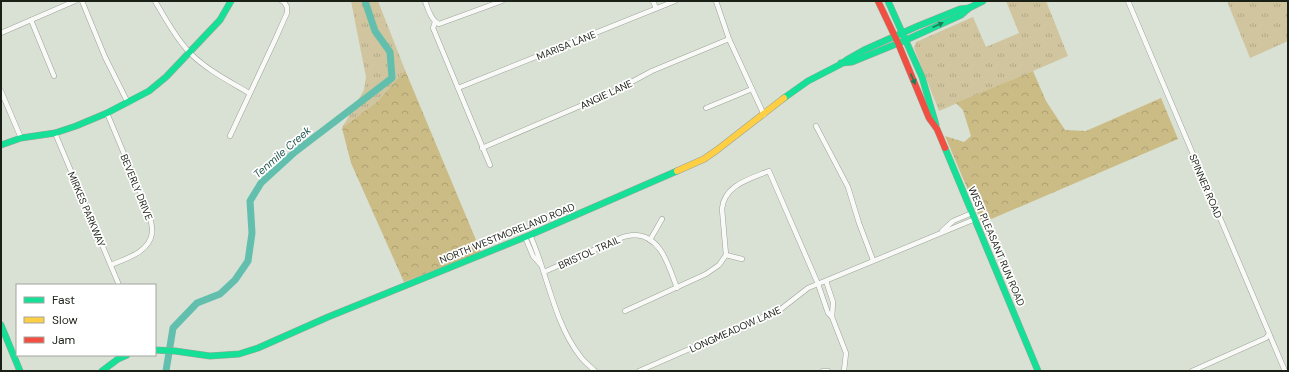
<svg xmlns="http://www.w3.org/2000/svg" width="1289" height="372" font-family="'DM Sans',sans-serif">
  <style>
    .grass { fill: url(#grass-tufts) }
    .forest { fill: url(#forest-crowns) }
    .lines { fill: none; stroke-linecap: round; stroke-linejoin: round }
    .river { stroke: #62bfae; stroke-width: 7 }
    .street-casing { stroke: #9ca398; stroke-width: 5.5 }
    .fast-casing { stroke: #9ca398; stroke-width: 7 }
    .slow-casing { stroke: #9ca398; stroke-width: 7 }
    .jam-casing { stroke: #9ca398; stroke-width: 7 }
    .street { stroke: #f9faf8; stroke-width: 4.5 }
    .fast { stroke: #16e098; stroke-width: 6 }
    .slow { stroke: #ffcf43; stroke-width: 6 }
    .jam { stroke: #f24e42; stroke-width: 6 }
    .oneway { fill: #188058 }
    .labels { text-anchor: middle; stroke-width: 3.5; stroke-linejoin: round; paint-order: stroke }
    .street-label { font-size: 10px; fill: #1b2017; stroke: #fff }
    .water-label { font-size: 11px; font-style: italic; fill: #275a52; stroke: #fff }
  </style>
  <defs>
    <pattern id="grass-tufts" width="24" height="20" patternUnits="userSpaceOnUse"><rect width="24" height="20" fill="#d0c59e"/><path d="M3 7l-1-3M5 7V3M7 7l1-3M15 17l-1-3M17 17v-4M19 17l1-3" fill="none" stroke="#b2a987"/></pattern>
    <pattern id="forest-crowns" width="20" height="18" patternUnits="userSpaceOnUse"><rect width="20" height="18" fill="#cbbb85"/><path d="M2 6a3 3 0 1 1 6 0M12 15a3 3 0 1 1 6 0" fill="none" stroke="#aea072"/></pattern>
  </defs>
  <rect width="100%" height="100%" fill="#d8e1d3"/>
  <g class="grass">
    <path d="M351,1H378L405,70L378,101L342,128L364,90L366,77Z"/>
    <path d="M1006,1H1046L1068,56L939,111L914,48L916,42L973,17L986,47L1019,33Z"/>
    <path d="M1227,1H1288V41L1250,58Z"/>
  </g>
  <g class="forest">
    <path d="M405,70L481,252L404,282L351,163L342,128L378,101Z"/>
    <path d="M1033,71L1046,101L1065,130L1086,131L1161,98L1178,139L982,223L945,136L964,142L971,136L963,110L956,103Z"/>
  </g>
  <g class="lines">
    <path class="river" d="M166,371L173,328L197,303L220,294L235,280L248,261L252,233L250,201L261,183L295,152L392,78L390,52L375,31L365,1"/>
    <g class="street-casing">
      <g id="street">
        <path d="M82,1L105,57L128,103"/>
        <path d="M155,1C165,18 176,39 190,53C207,70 229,81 249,93"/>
        <path d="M425,1C428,9 431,20 439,24L502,1"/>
        <path d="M653,1L656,8"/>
        <path d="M716,1L729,39L764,115"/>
        <path d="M1128,1L1285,371"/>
        <path d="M31,20L54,76"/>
        <path d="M435,22L433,28L490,165"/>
        <path d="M1,33L75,1"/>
        <path d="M458,88L675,1"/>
        <path d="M1,91L21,138"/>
        <path d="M706,108L752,89"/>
        <path d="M107,113L148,211C150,218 153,226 152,233C150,252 125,259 111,265"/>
        <path d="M816,126L848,187L859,223L873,260"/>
        <path d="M55,133L119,285"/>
        <path d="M230,136L275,40L287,13V7L284,2L282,1"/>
        <path d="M482,148L613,92L652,71L729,39"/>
        <path d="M942,231L953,221L972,213"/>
        <path d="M530,235C547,272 554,323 580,356C584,362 590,366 595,371"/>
        <path d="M525,237L533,256L540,264"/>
        <path d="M650,240L662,219"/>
        <path d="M726,255L742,259"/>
        <path d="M544,272L623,237C627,236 631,235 635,235C662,236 669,268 677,288"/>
        <path d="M625,311L706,274L719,265L726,255L722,209C724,185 750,179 769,171L818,284L828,313L832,317L833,302L826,281"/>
        <path d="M832,317L846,353L844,371"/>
        <path d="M639,371L781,309L808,288L975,219"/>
        <path d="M823,371H828"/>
        <path d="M1192,371L1266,338L1269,334"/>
      </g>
    </g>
    <g class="fast-casing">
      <g id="fast">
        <path d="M888,1L922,77L936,125"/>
        <path d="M841,63L852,62L906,40L961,15L969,8"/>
        <path d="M784,98L808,81L841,64L848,59L864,50L918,26L960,9L969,8L983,1"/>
        <path d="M1,145L21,138L55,133L76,126L107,113L149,91L166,77L220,20L231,1"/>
        <path d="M945,148L1038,371"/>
        <path d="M1,325L20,371"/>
        <path d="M155,350L175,351L210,356L239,354L258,348L328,317L530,235L677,171"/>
        <path d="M102,371L118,359L127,355"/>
      </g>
    </g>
    <g class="slow-casing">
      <path id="slow" d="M677,171L704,159L717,150L784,98"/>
    </g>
    <g class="jam-casing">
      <path id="jam" d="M878,1L898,43L929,118L937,129L945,148"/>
    </g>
    <use href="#street" class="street"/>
    <use href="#fast" class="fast"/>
    <use href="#slow" class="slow"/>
    <use href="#jam" class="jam"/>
  </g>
  <defs><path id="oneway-solid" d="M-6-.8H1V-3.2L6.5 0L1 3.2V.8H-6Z"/></defs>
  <g class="oneway">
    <use href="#oneway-solid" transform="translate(938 25) rotate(-24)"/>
    <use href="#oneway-solid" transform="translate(913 79) rotate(67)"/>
  </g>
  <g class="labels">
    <g class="street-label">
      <text transform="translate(566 45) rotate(-22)" y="4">MARISA LANE</text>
      <text transform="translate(606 94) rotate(-25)" y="4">ANGIE LANE</text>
      <text transform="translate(1206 186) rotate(67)" y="4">SPINNER ROAD</text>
      <text transform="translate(137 187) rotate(68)" y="4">BEVERLY DRIVE</text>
      <text transform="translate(87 209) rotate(67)" y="4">MIRKES PARKWAY</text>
      <text transform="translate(507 233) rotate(-22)" y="4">NORTH WESTMORELAND ROAD</text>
      <text transform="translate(997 246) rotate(67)" y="4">WEST PLEASANT RUN ROAD</text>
      <text transform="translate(589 252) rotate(-24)" y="4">BRISTOL TRAIL</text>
      <text transform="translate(735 329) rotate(-24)" y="4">LONGMEADOW LANE</text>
    </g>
    <g class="water-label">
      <text transform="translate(282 152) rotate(-41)" y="4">Tenmile Creek</text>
    </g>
  </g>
  <rect width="1289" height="372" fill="none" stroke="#1b2017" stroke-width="4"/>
  <rect x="16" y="284" width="140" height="72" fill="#ffffff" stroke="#a4a6a2"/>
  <rect x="24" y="297" width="20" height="6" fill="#16e098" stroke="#a4a6a2"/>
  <text x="52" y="304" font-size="12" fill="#1b2017">Fast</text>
  <rect x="24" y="317" width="20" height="6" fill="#ffcf43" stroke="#a4a6a2"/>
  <text x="52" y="324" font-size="12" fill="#1b2017">Slow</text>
  <rect x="24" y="337" width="20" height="6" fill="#f24e42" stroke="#a4a6a2"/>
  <text x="52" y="344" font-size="12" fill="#1b2017">Jam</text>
</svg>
